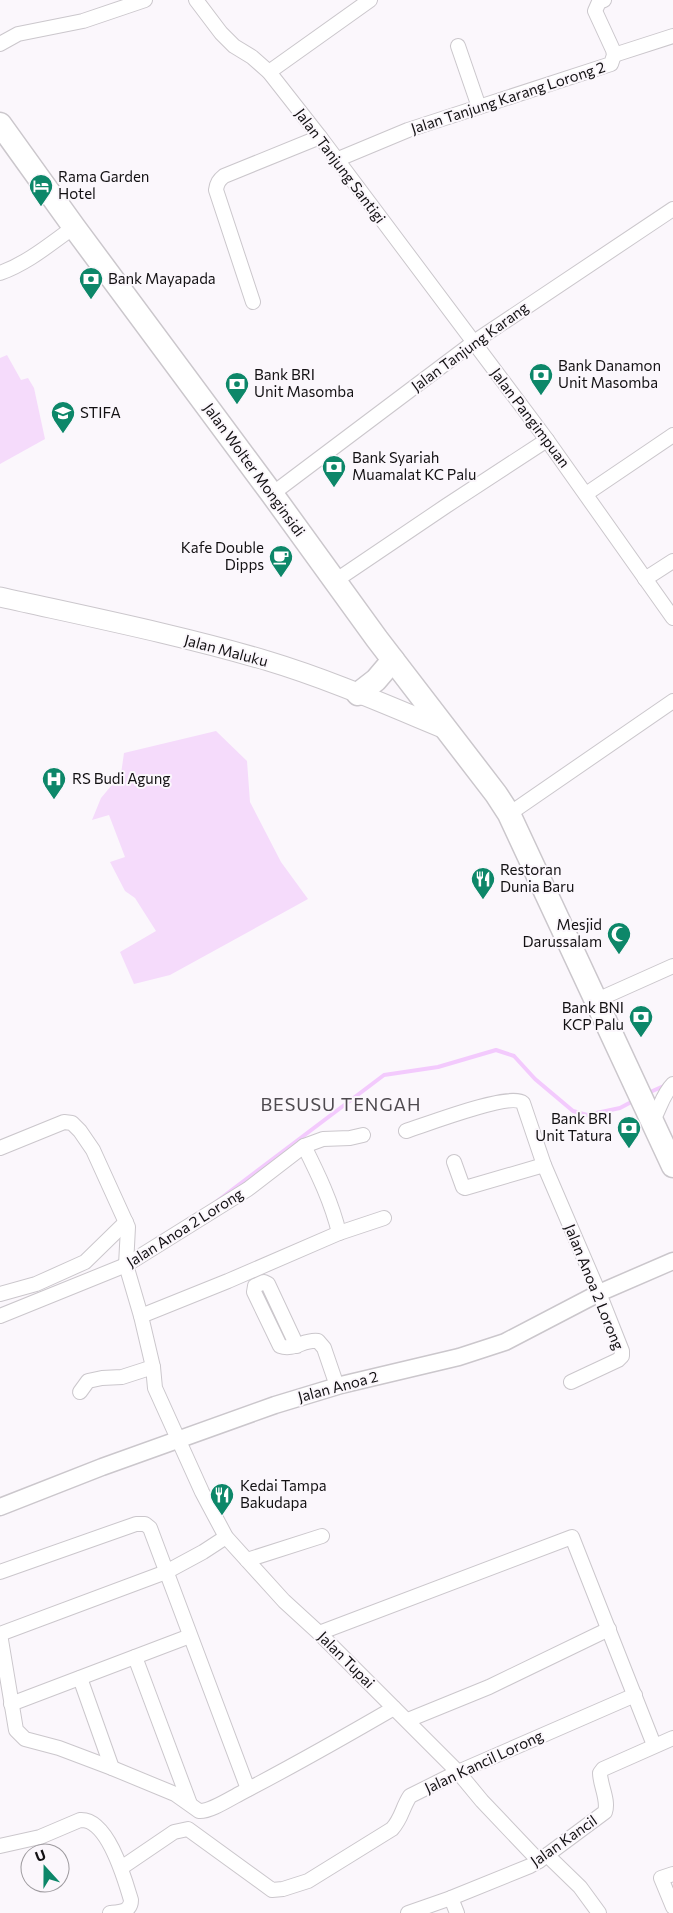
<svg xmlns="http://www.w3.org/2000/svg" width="673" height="1913" font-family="Commissioner,sans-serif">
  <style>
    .green { fill: #f5dbfb }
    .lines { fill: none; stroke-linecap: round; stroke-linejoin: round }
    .stream { stroke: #f3cafd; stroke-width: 4 }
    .minor-casing { stroke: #cbc7cc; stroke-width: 16 }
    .tertiary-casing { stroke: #cbc7cc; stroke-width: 19 }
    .secondary-casing { stroke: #cbc7cc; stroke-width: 21 }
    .trunk-casing { stroke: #cbc7cc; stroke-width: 25 }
    .minor { stroke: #fff; stroke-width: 14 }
    .tertiary { stroke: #fff; stroke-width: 16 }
    .secondary { stroke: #fff; stroke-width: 19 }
    .trunk { stroke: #fff; stroke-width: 22 }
    .labels { text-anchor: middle; stroke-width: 4; stroke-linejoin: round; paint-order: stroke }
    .street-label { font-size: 15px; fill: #131113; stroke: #fbf7fc }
    .poi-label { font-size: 15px; fill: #131113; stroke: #fbf7fc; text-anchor: start }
    .quarter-label { font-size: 18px; letter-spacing: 1px; fill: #4e4a4f; stroke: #fbf7fc }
  </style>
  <rect width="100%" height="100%" fill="#fbf7fc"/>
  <g class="green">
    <path d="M7,355L21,380L28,378L34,388L45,439L0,464V358Z"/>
    <path d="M216,731L247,761L250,802L281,862L308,899L170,975L134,984L120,952L156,931L135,898L125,891L110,862L125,857L109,815L92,820L101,798L121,774L124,753Z"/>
  </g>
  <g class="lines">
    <g class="stream">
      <path d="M648,1093L666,1085"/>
      <path d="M216,1202L384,1075L438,1067L496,1050L514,1056L535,1079L573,1111L587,1115L620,1108L635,1100"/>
    </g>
    <g class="minor-casing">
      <g id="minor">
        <path d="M196,0L221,33L234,46L252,57L269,72L320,137L547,440L673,618"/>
        <path d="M0,44L18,34L83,21L145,0"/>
        <path d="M458,46L479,107"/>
        <path d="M614,55L673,36"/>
        <path d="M269,72L370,0"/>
        <path d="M336,160L408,130L611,64L614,55L613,50L595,11L599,2L604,0"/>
        <path d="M0,273C28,263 50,244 74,227"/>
        <path d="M253,302L216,190C217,183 219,180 224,176L320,137"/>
        <path d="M272,494L474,342L673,209"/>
        <path d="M586,494L673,435"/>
        <path d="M645,579L673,561"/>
        <path d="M335,581L446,506L547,440"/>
        <path d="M509,814L673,701"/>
        <path d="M597,1000L673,966"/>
        <path d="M652,1122C660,1109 662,1095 673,1084"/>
        <path d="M406,1131C425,1125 510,1092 523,1103L544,1165L599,1293L622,1351V1356L618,1360L571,1382"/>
        <path d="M304,1146C318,1174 332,1203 339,1233"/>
        <path d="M0,1148L64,1122L72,1123L80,1131L93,1150L128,1227L126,1265L141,1316"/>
        <path d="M454,1162L463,1187L465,1188L544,1165"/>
        <path d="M384,1218L339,1233L228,1281L141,1316L153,1367L155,1388L202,1492L226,1537L284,1601L319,1633L458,1772L482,1801L539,1861"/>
        <path d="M0,1294L36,1284L85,1262L126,1222"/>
        <path d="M0,1316L126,1265L248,1189L304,1146L323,1139L350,1138L363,1135"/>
        <path d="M297,1346L268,1284L264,1282L255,1286L254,1292L280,1346C294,1351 304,1339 318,1341L324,1348L337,1386"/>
        <path d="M80,1392L88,1381L102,1378L122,1377L153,1367"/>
        <path d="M247,1560L322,1536"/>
        <path d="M0,1572L136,1524H145L150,1528L248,1789"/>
        <path d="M319,1633L572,1537L654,1745"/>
        <path d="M0,1634L16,1730L25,1739L59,1748L112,1768L175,1794L199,1811C210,1812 231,1798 241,1793C293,1766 344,1737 394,1708"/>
        <path d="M0,1634L166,1572L203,1552L226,1537"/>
        <path d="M135,1657L190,1804"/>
        <path d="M80,1678L112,1768"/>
        <path d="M11,1704L190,1636"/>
        <path d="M408,1720L489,1687L609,1629"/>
        <path d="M0,1846L40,1837L80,1820C108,1818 125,1880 131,1900C131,1912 120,1912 110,1913"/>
        <path d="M547,1855L580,1887L599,1913"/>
        <path d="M121,1868L174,1832L188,1829L272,1890L283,1889L308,1881L392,1829C402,1818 402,1808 410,1796L458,1772L635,1695"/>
        <path d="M673,1874L661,1878L673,1907"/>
        <path d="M451,1898L457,1913"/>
        <path d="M408,1913L451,1898L530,1866L539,1861L605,1812C609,1800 600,1785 600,1773L603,1769L673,1738"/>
      </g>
    </g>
    <g class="tertiary-casing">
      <path id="tertiary" d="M0,1507L102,1467L275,1405L341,1385L459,1357L505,1342L599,1293L673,1261"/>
    </g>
    <g class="secondary-casing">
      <path id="secondary" d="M0,597C90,617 180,635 268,661C328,679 387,705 445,729"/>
    </g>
    <g class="trunk-casing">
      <g id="trunk">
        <path d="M0,124L74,227L272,494L377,639L496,794L509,814L673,1166"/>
        <path d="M358,694L376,680L393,660"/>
      </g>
    </g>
    <use href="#minor" class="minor"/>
    <use href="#tertiary" class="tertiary"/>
    <use href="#secondary" class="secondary"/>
    <use href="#trunk" class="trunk"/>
  </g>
  <defs>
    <g id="hotel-pin" transform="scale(1.25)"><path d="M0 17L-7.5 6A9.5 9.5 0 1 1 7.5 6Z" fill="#0d8769" stroke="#fbf7fc"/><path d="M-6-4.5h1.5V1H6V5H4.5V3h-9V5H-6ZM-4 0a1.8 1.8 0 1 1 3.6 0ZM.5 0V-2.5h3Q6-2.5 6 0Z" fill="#fff"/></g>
    <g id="bank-pin" transform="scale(1.25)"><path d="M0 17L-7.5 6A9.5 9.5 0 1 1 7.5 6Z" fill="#0d8769" stroke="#fbf7fc"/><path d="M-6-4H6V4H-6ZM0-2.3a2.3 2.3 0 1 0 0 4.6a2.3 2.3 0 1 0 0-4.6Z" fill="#fff"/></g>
    <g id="university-pin" transform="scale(1.25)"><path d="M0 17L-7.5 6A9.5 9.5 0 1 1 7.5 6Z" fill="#0d8769" stroke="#fbf7fc"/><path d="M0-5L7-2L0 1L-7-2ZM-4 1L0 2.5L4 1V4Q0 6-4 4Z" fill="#fff"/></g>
    <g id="cafe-pin" transform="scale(1.25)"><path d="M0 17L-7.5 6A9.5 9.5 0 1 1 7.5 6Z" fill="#0d8769" stroke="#fbf7fc"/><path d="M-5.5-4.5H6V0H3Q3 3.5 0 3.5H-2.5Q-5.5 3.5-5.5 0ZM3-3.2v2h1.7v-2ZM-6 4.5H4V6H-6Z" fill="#fff"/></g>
    <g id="hospital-pin" transform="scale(1.25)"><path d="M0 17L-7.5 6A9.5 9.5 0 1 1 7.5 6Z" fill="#0d8769" stroke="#fbf7fc"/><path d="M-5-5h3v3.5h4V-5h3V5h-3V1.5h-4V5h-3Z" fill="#fff"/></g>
    <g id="restaurant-pin" transform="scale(1.25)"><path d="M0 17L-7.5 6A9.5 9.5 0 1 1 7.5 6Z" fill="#0d8769" stroke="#fbf7fc"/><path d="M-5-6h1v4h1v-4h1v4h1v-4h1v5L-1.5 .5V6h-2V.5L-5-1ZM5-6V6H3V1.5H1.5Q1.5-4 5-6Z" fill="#fff"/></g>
    <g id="mosque-pin" transform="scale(1.25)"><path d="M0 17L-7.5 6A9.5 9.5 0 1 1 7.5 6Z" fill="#0d8769" stroke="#fbf7fc"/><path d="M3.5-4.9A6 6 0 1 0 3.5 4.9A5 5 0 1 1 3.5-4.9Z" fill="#fff"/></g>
  </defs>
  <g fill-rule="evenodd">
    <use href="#hotel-pin" x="41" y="186"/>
    <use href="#bank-pin" x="91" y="279"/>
    <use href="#bank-pin" x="541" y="375"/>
    <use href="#bank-pin" x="237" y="384"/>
    <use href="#university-pin" x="63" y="413"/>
    <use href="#bank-pin" x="334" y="467"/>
    <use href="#cafe-pin" x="281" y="557"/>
    <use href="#hospital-pin" x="54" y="779"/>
    <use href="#restaurant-pin" x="483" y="879"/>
    <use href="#mosque-pin" x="619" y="934"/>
    <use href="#bank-pin" x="641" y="1017"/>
    <use href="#bank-pin" x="629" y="1128"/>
    <use href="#restaurant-pin" x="222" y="1495"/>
  </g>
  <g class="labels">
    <g class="street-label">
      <text transform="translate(508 98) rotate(-18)" y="5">Jalan Tanjung Karang Lorong 2</text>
      <text transform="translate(340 166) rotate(53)" y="5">Jalan Tanjung Santigi</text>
      <text transform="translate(470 347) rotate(-36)" y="5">Jalan Tanjung Karang</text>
      <text transform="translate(530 418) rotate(53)" y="5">Jalan Pangimpuan</text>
      <text transform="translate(254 470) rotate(54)" y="5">Jalan Wolter Monginsidi</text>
      <text transform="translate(226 651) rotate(15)" y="5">Jalan Maluku</text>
      <text transform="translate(185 1228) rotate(-32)" y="5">Jalan Anoa 2 Lorong</text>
      <text transform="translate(594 1287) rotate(68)" y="5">Jalan Anoa 2 Lorong</text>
      <text transform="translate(338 1387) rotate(-15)" y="5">Jalan Anoa 2</text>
      <text transform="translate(346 1660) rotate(45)" y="5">Jalan Tupai</text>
      <text transform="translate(484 1762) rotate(-25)" y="5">Jalan Kancil Lorong</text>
      <text transform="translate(564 1841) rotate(-35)" y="5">Jalan Kancil</text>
    </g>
    <g class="poi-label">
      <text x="58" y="182">Rama Garden<tspan x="58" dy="17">Hotel</tspan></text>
      <text x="108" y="284">Bank Mayapada</text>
      <text x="558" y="371">Bank Danamon<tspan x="558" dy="17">Unit Masomba</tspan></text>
      <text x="254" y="380">Bank BRI<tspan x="254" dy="17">Unit Masomba</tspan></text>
      <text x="80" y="418">STIFA</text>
      <text x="352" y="463">Bank Syariah<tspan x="352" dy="17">Muamalat KC Palu</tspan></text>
      <text x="264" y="553" text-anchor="end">Kafe Double<tspan x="264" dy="17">Dipps</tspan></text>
      <text x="72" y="784">RS Budi Agung</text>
      <text x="500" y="875">Restoran<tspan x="500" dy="17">Dunia Baru</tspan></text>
      <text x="602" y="930" text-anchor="end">Mesjid<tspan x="602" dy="17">Darussalam</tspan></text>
      <text x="624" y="1013" text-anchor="end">Bank BNI<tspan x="624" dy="17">KCP Palu</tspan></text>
      <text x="612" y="1124" text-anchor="end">Bank BRI<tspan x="612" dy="17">Unit Tatura</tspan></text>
      <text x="240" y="1491">Kedai Tampa<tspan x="240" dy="17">Bakudapa</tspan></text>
    </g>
    <g class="quarter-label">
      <text x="341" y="1111">BESUSU TENGAH</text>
    </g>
  </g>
  <g transform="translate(45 1868) rotate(339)"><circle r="24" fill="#fbf7fc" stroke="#9e9b9f"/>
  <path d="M0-4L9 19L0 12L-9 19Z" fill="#0d8769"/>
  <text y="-8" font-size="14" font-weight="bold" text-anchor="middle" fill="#131113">U</text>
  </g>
</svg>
